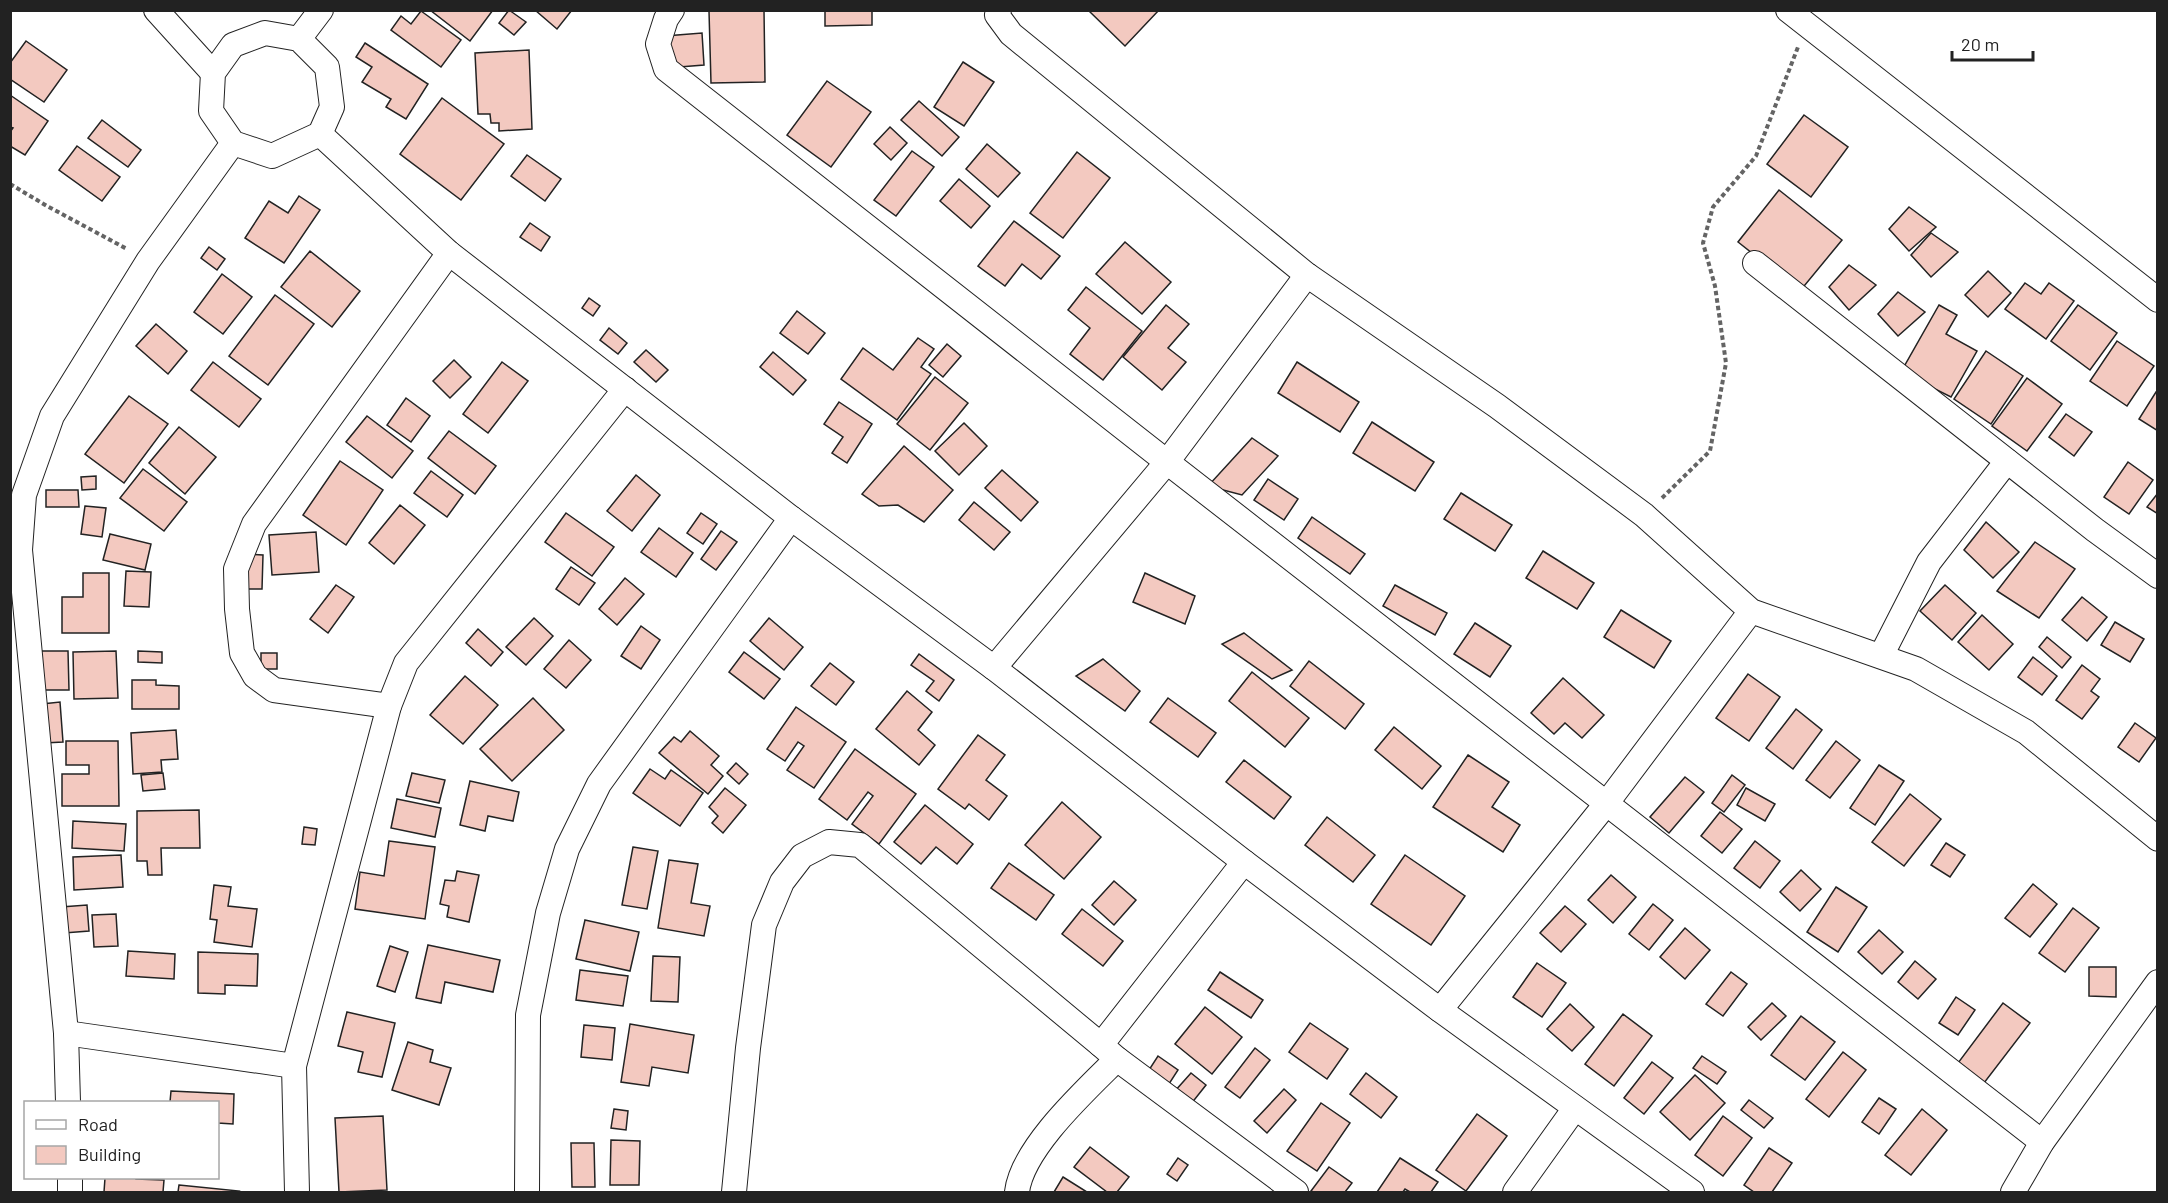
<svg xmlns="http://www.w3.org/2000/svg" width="2168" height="1203" font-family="Barlow,sans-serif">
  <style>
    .building { fill: #f3c9c0; stroke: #222; stroke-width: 1.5 }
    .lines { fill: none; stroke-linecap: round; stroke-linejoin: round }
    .minor-casing { stroke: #222; stroke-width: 26 }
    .path { stroke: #646464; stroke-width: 4; stroke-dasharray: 4.5 3; stroke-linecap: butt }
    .minor { stroke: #fff; stroke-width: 24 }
  </style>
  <rect width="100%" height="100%" fill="#fff"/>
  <g class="building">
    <path d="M430,10H493L470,41Z"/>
    <path d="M509,10L526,22L514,35L499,23Z"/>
    <path d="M535,10H572L557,29Z"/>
    <path d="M764,10L765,82L711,83L709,11Z"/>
    <path d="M825,10H872V25L825,26Z"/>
    <path d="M1088,10H1159L1125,46Z"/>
    <path d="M421,11L461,40L441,67L391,30L401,16L411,24Z"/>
    <path d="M702,33L704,65L667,68L665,36Z"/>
    <path d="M26,41L67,70L44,102L10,79V63Z"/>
    <path d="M365,43L428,84L406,119L386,107L391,99L362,82L372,67L356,57Z"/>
    <path d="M529,50L532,129L499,131V123H491L490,114H478L475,53Z"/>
    <path d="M963,62L994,82L964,126L934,107Z"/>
    <path d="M827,81L871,112L831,167L787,135Z"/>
    <path d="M10,95L48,121L25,155L10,146V132L13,128L10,127Z"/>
    <path d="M442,98L504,144L461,200L400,154Z"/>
    <path d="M919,101L959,137L942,156L901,120Z"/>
    <path d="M1804,115L1848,147L1811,197L1767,164Z"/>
    <path d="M102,120L141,150L128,167L88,138Z"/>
    <path d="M890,127L907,143L891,160L874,144Z"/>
    <path d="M987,144L1020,173L998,197L966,169Z"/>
    <path d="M77,146L120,177L102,201L59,170Z"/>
    <path d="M912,151L934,167L896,216L874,200Z"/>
    <path d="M1077,152L1110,178L1063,238L1030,213Z"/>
    <path d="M527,155L561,179L545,201L511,176Z"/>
    <path d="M959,179L990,206L971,228L940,201Z"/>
    <path d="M1779,190L1842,240L1800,291L1738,242Z"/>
    <path d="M299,196L320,210L284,263L245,238L269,201L288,213Z"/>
    <path d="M1909,207L1936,227L1909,251L1889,229Z"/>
    <path d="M1014,221L1060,256L1041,279L1022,264L1005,286L978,266Z"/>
    <path d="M530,223L550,237L541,251L520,237Z"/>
    <path d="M1931,233L1958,252L1931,277L1911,255Z"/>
    <path d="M1125,242L1171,282L1142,314L1096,274Z"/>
    <path d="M209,247L225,259L217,270L201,258Z"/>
    <path d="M310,251L360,291L332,327L281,287Z"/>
    <path d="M1849,265L1876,285L1849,310L1829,287Z"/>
    <path d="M1988,271L2011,293L1988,317L1965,295Z"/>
    <path d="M222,274L252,297L223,334L194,312Z"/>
    <path d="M2025,283L2041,294L2049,283L2074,301L2046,339L2005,309Z"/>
    <path d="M1086,287L1142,331L1103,380L1070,354L1090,328L1068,310Z"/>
    <path d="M1898,292L1925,312L1898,336L1878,314Z"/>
    <path d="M275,295L314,324L268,385L229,356Z"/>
    <path d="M589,298L600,306L593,316L582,308Z"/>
    <path d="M1166,305L1189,324L1168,348L1186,362L1162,390L1123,357Z"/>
    <path d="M1939,305L1957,315L1946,334L1977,351L1951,397L1901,372Z"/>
    <path d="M2078,305L2117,333L2090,370L2051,341Z"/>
    <path d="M797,311L825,333L808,354L780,333Z"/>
    <path d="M156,324L187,351L168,374L136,346Z"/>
    <path d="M609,328L627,343L618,354L600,340Z"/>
    <path d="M918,338L934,349L921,367L931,374L897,420L841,379L863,348L893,370Z"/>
    <path d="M2117,341L2154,366L2127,406L2090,381Z"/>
    <path d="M947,344L961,356L943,377L929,365Z"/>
    <path d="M646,350L668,370L656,382L634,362Z"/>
    <path d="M1986,351L2023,376L1991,424L1954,399Z"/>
    <path d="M773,352L806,380L793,395L760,367Z"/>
    <path d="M454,360L471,377L450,398L433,381Z"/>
    <path d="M213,362L261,399L239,427L191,390Z"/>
    <path d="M502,362L528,381L488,433L463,414Z"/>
    <path d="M1297,362L1359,402L1340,432L1278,393Z"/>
    <path d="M935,377L968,403L930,450L897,424Z"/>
    <path d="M2027,378L2062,404L2027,451L1992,426Z"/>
    <path d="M2156,392L2158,393V431L2139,419Z"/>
    <path d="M129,396L168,424L124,483L85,454Z"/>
    <path d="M406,398L430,416L411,442L387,425Z"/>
    <path d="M839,402L872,424L847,463L832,453L843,437L824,424Z"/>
    <path d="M2066,414L2092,432L2074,456L2049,437Z"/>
    <path d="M367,416L413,451L392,478L346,442Z"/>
    <path d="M1372,422L1434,462L1415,491L1353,453Z"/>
    <path d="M964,423L987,446L959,475L935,451Z"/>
    <path d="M179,427L216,457L185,494L149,463Z"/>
    <path d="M449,431L496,466L475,494L428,458Z"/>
    <path d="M1252,438L1278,456L1242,495L1208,486Z"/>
    <path d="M904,446L953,490L924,522L898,505L879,506L862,494Z"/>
    <path d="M340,461L383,490L346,545L303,515Z"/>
    <path d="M2128,462L2153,480L2129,514L2104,497Z"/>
    <path d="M143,469L187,502L164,531L120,498Z"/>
    <path d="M1002,470L1038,502L1021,521L985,488Z"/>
    <path d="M431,471L463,495L447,517L414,493Z"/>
    <path d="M636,475L660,495L632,531L607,511Z"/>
    <path d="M96,476V489L82,490L81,477Z"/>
    <path d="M1268,479L1298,499L1284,520L1254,500Z"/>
    <path d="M46,490H78L79,507H46Z"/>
    <path d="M1461,493L1512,525L1495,551L1444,519Z"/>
    <path d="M2158,493V514L2147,507Z"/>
    <path d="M974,502L1010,532L994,550L959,520Z"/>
    <path d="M400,505L425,525L394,564L369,543Z"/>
    <path d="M85,506L106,508L102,537L81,534Z"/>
    <path d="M566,513L614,547L592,576L545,542Z"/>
    <path d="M701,513L717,524L703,544L687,533Z"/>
    <path d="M1312,517L1365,554L1350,574L1298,538Z"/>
    <path d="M1986,522L2019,552L1993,578L1964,550Z"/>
    <path d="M659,528L693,553L676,577L641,552Z"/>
    <path d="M721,531L737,542L716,570L701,559Z"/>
    <path d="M316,532L319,572L272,575L269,535Z"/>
    <path d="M110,534L151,544L145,570L103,560Z"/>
    <path d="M2035,542L2075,569L2039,618L1997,591Z"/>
    <path d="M1543,551L1594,583L1577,609L1526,578Z"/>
    <path d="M246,554L263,555L262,589H244Z"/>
    <path d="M571,567L595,583L579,605L556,589Z"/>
    <path d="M126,571L151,572L149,607L124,606Z"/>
    <path d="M83,573H109V633H62V597H83Z"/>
    <path d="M1145,573L1195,596L1185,624L1133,602Z"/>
    <path d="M625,578L644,594L617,625L599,609Z"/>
    <path d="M336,585L354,597L328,633L310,619Z"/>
    <path d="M1395,585L1447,613L1435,635L1383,606Z"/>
    <path d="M1945,585L1976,613L1952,640L1920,611Z"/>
    <path d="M2082,597L2107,617L2087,641L2062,620Z"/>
    <path d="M1621,610L1671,641L1654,668L1604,637Z"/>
    <path d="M1982,615L2013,644L1989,670L1958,642Z"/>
    <path d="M534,618L553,636L526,665L506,647Z"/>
    <path d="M769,618L803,647L784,670L750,641Z"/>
    <path d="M2115,622L2144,639L2130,662L2101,645Z"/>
    <path d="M1475,623L1511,646L1490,677L1454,654Z"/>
    <path d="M641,626L660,640L641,669L621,656Z"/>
    <path d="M478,629L503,652L491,666L466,643Z"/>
    <path d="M1244,633L1292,670L1272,679L1222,644Z"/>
    <path d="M2047,637L2071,657L2062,668L2039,647Z"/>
    <path d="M569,640L591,660L566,688L544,669Z"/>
    <path d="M40,651H68L69,690H41Z"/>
    <path d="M116,651L118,698L74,699L73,652Z"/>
    <path d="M138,651L162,652V663L138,662Z"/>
    <path d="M744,652L780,679L764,699L729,672Z"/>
    <rect x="261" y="653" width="16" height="16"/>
    <path d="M919,654L954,680L939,701L926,691L934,681L911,665Z"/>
    <path d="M2033,657L2057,676L2042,695L2018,677Z"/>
    <path d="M1103,659L1140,691L1125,711L1076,676Z"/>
    <path d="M1309,661L1364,704L1345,729L1290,686Z"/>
    <path d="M830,663L854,682L836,705L811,686Z"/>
    <path d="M2082,665L2100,679L2091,691L2099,697L2082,719L2056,700Z"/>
    <path d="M1252,672L1309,718L1285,747L1229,701Z"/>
    <path d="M1748,674L1780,697L1749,741L1716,718Z"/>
    <path d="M465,676L498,705L463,744L430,715Z"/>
    <path d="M1563,678L1604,715L1582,738L1565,723L1554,734L1531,713Z"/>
    <path d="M132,680H156V685L179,686V709H132Z"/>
    <path d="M907,691L932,712L918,730L935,745L919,765L876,729Z"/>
    <path d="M533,698L564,730L512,781L480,749Z"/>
    <path d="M1168,698L1216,733L1198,757L1150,722Z"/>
    <path d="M60,702L63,742L44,743L42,704Z"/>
    <path d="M796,707L846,742L814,788L787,770L804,746L798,742L785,761L767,749Z"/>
    <path d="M1796,709L1822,730L1793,769L1766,748Z"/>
    <path d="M2135,723L2156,738L2139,762L2118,747Z"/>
    <path d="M1394,727L1441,766L1422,789L1375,750Z"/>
    <path d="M176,730L178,759L161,760L162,772L133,774L131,733Z"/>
    <path d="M690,731L719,756L711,765L723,776L708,794L659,753L674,737L681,742Z"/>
    <path d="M978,735L1005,755L986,780L1007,796L989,820L969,804L965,809L938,789Z"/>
    <path d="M66,741H118L119,806H62V774H89V765H66Z"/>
    <path d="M1836,741L1860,760L1830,798L1806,780Z"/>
    <path d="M855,749L916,794L879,844L852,824L873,796L868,792L847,820L819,799Z"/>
    <path d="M1468,755L1509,782L1492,807L1520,825L1503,852L1433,807Z"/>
    <path d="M1244,760L1291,797L1274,819L1226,782Z"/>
    <path d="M736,763L748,774L739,784L727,773Z"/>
    <path d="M1879,765L1904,781L1875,825L1850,808Z"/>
    <path d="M650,769L665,779L671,770L703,793L680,826L633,793Z"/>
    <path d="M163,773L165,789L143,791L141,775Z"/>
    <path d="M412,773L445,780L439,803L406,796Z"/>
    <path d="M1732,775L1745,785L1724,812L1712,803Z"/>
    <path d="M1685,777L1704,792L1669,833L1650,817Z"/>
    <path d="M470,781L519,792L513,821L488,816L485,831L460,825Z"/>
    <path d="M725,788L746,805L723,833L712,823L718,816L709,807Z"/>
    <path d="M1746,788L1775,804L1765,821L1737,805Z"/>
    <path d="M1910,794L1941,819L1904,866L1872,842Z"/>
    <path d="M397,799L441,808L435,837L391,828Z"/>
    <path d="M1062,802L1101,837L1064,879L1025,845Z"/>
    <path d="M925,805L973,844L957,864L936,847L921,864L894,842Z"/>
    <path d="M199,810L200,848H161L162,875H148L147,861H137V811Z"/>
    <path d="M1720,812L1742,829L1722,853L1701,836Z"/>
    <path d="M1327,817L1375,855L1353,882L1305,845Z"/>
    <path d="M73,821L126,824L124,851L72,848Z"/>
    <path d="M304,827L317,829L315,845L302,844Z"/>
    <path d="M389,841L435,847L425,919L355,909L360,872L384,876Z"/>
    <path d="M1755,841L1780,861L1760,888L1734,868Z"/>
    <path d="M1946,843L1965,855L1950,877L1931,865Z"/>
    <path d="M633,847L658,851L647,909L622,905Z"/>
    <path d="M121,855L123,887L74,890L73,857Z"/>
    <path d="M1405,855L1465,896L1431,945L1371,904Z"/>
    <path d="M669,860L698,864L691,903L710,906L704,936L658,928Z"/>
    <path d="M1009,863L1054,895L1036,920L991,888Z"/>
    <path d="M1801,870L1821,889L1800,911L1780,892Z"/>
    <path d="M457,871L479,875L469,922L447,917L449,906L440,904L445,880L455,881Z"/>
    <path d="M1611,875L1636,897L1613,923L1588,900Z"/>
    <path d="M1114,881L1136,900L1114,925L1092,905Z"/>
    <path d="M2033,884L2057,904L2030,937L2005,918Z"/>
    <path d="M214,885L231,887L228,906L257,909L252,947L214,942L217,920L210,919Z"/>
    <path d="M1836,887L1867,907L1838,952L1807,932Z"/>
    <path d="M1653,904L1673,920L1649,950L1629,934Z"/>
    <path d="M87,905L89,931L64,933L61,907Z"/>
    <path d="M1565,906L1586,924L1561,952L1540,933Z"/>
    <path d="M2073,908L2099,928L2065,972L2039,953Z"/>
    <path d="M1082,909L1123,941L1103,966L1062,934Z"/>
    <path d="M116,914L118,946L94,947L92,915Z"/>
    <path d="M585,920L639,932L630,971L576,959Z"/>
    <path d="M1685,928L1710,950L1685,979L1660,957Z"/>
    <path d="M1879,930L1903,952L1882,974L1858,952Z"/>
    <path d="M428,945L500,960L493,992L445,982L441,1003L416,998Z"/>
    <path d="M390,946L408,952L395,992L377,986Z"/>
    <path d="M128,951L175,954L174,979L126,976Z"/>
    <path d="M198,952L258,954L257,986L225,985V994L198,993Z"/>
    <path d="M653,956L680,957L678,1002L651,1001Z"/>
    <path d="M1915,961L1936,979L1918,999L1898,982Z"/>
    <path d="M1537,963L1566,983L1542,1017L1513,997Z"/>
    <path d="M2089,967H2116V997L2089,996Z"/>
    <path d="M580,970L628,976L623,1006L576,1000Z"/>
    <path d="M1220,972L1263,1000L1251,1018L1208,990Z"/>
    <path d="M1731,972L1747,984L1723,1016L1706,1004Z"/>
    <path d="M1956,997L1975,1010L1958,1035L1939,1023Z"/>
    <path d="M1772,1003L1786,1016L1761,1040L1748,1027Z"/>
    <path d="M2003,1003L2030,1023L1984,1083L1958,1063Z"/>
    <path d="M1570,1004L1594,1027L1572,1051L1547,1029Z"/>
    <path d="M1205,1007L1242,1037L1212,1074L1175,1044Z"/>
    <path d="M347,1012L395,1023L382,1077L358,1072L363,1052L338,1046Z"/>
    <path d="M1623,1014L1652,1036L1614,1086L1585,1064Z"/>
    <path d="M1801,1016L1835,1042L1805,1080L1771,1055Z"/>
    <path d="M1310,1023L1348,1049L1327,1079L1289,1052Z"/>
    <path d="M630,1024L694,1035L688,1073L652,1067L649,1086L621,1082Z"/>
    <path d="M584,1025L615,1028L612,1060L581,1057Z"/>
    <path d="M408,1042L433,1050L430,1062L451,1068L439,1105L392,1090Z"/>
    <path d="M1255,1048L1270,1060L1240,1098L1225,1087Z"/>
    <path d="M1843,1052L1866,1070L1829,1117L1806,1099Z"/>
    <path d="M1158,1056L1178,1070L1167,1087L1147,1073Z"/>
    <path d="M1702,1056L1726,1072L1717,1084L1693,1068Z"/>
    <path d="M1652,1062L1673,1078L1644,1114L1624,1098Z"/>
    <path d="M1191,1073L1206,1085L1191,1104L1175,1091Z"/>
    <path d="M1366,1073L1397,1097L1381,1118L1350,1094Z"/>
    <path d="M1695,1075L1725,1103L1690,1140L1660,1112Z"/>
    <path d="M1284,1089L1296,1100L1267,1133L1254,1121Z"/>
    <path d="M171,1091L234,1094L233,1124L218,1123V1102H170Z"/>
    <path d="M1879,1098L1896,1109L1879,1134L1862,1122Z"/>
    <path d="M1749,1100L1773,1118L1764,1128L1741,1110Z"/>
    <path d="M1321,1103L1350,1123L1317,1171L1287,1151Z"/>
    <path d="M614,1109L628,1111L626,1130L611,1128Z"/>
    <path d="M1922,1109L1947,1130L1911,1175L1885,1155Z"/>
    <path d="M1477,1114L1507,1136L1466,1191L1436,1170Z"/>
    <path d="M383,1116L387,1190L339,1192L335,1118Z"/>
    <path d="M1723,1116L1752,1138L1723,1176L1695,1155Z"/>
    <path d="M611,1140L640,1141L639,1185H610Z"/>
    <path d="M571,1143H594L595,1187H572Z"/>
    <path d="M1090,1147L1129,1177L1117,1192H1107L1074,1167Z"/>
    <path d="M1769,1148L1792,1163L1772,1192H1754L1744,1185Z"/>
    <path d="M1178,1158L1188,1165L1177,1181L1167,1174Z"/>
    <path d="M1400,1158L1438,1182L1431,1192H1410L1405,1189L1403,1192H1377Z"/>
    <path d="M1329,1167L1352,1183L1345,1192H1313L1311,1191Z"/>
    <path d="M1063,1177L1087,1192H1054Z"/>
    <path d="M105,1178H136V1179L164,1180L163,1192H104Z"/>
    <path d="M179,1185L239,1191L238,1192H178Z"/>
  </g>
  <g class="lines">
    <g class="minor-casing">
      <g id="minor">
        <path d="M156,10L213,73"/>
        <path d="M672,10L666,19L658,44L666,69L1167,462L2042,1142"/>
        <path d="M999,10L997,15L1011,34L1307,275L1497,406L1644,515L1751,611L1916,669L2026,732L2158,839"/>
        <path d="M1788,10L2158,300"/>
        <path d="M265,33L299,39L327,67L332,107L320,134L272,156L233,143L211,111L213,73L233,45Z"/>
        <path d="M299,39L321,10"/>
        <path d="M320,134L449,253L791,518L994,668L1244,862L1440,1010L1692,1192"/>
        <path d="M1755,263L2095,530L2158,576"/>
        <path d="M1881,656L1929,562L2007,461"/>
        <path d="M994,668L1167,462L1307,275"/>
        <path d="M389,706L274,690L255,676L242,653L237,609L236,569L254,524L449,253"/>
        <path d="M1244,862L1101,1045L1117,1059L1296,1192"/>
        <path d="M1440,1010L1606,804L1751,611"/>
        <path d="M66,1033L294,1066"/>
        <path d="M68,1102L66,1033L20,550L24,495L52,416L148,261L233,143"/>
        <path d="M70,1178V1192"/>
        <path d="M297,1192L294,1066L389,706L406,663L625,389"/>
        <path d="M527,1192L528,1015L548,913L567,849L599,784L791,518"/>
        <path d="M734,1192L748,1048L764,925L782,882L802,856L829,842L860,845L1101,1045"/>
        <path d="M1017,1192C1022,1148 1086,1090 1117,1059"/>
        <path d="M1515,1192L1575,1108"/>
        <path d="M2013,1192L2042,1142L2158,982"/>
      </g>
    </g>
    <g class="path">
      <path d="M10,184L47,206L127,249"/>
      <path d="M1662,498L1710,451L1726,363L1715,286L1703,243L1713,207L1756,156L1798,47"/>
    </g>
    <use href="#minor" class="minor"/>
  </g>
  <rect width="2168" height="1203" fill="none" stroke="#222222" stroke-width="24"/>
  <rect x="24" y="1101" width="195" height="78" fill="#ffffff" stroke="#a7a7a7" stroke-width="1.5"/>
  <rect x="36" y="1120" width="30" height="9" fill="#ffffff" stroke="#a7a7a7" stroke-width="1.5"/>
  <text x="78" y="1131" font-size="18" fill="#222222">Road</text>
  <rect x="36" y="1146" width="30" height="18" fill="#f3c9c0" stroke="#a7a7a7" stroke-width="1.5"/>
  <text x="78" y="1161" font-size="18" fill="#222222">Building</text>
  <path d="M1952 51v9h81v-9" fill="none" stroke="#222222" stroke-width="3"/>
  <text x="1961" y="51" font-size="18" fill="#222222" stroke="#ffffff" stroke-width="4.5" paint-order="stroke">20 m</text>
</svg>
